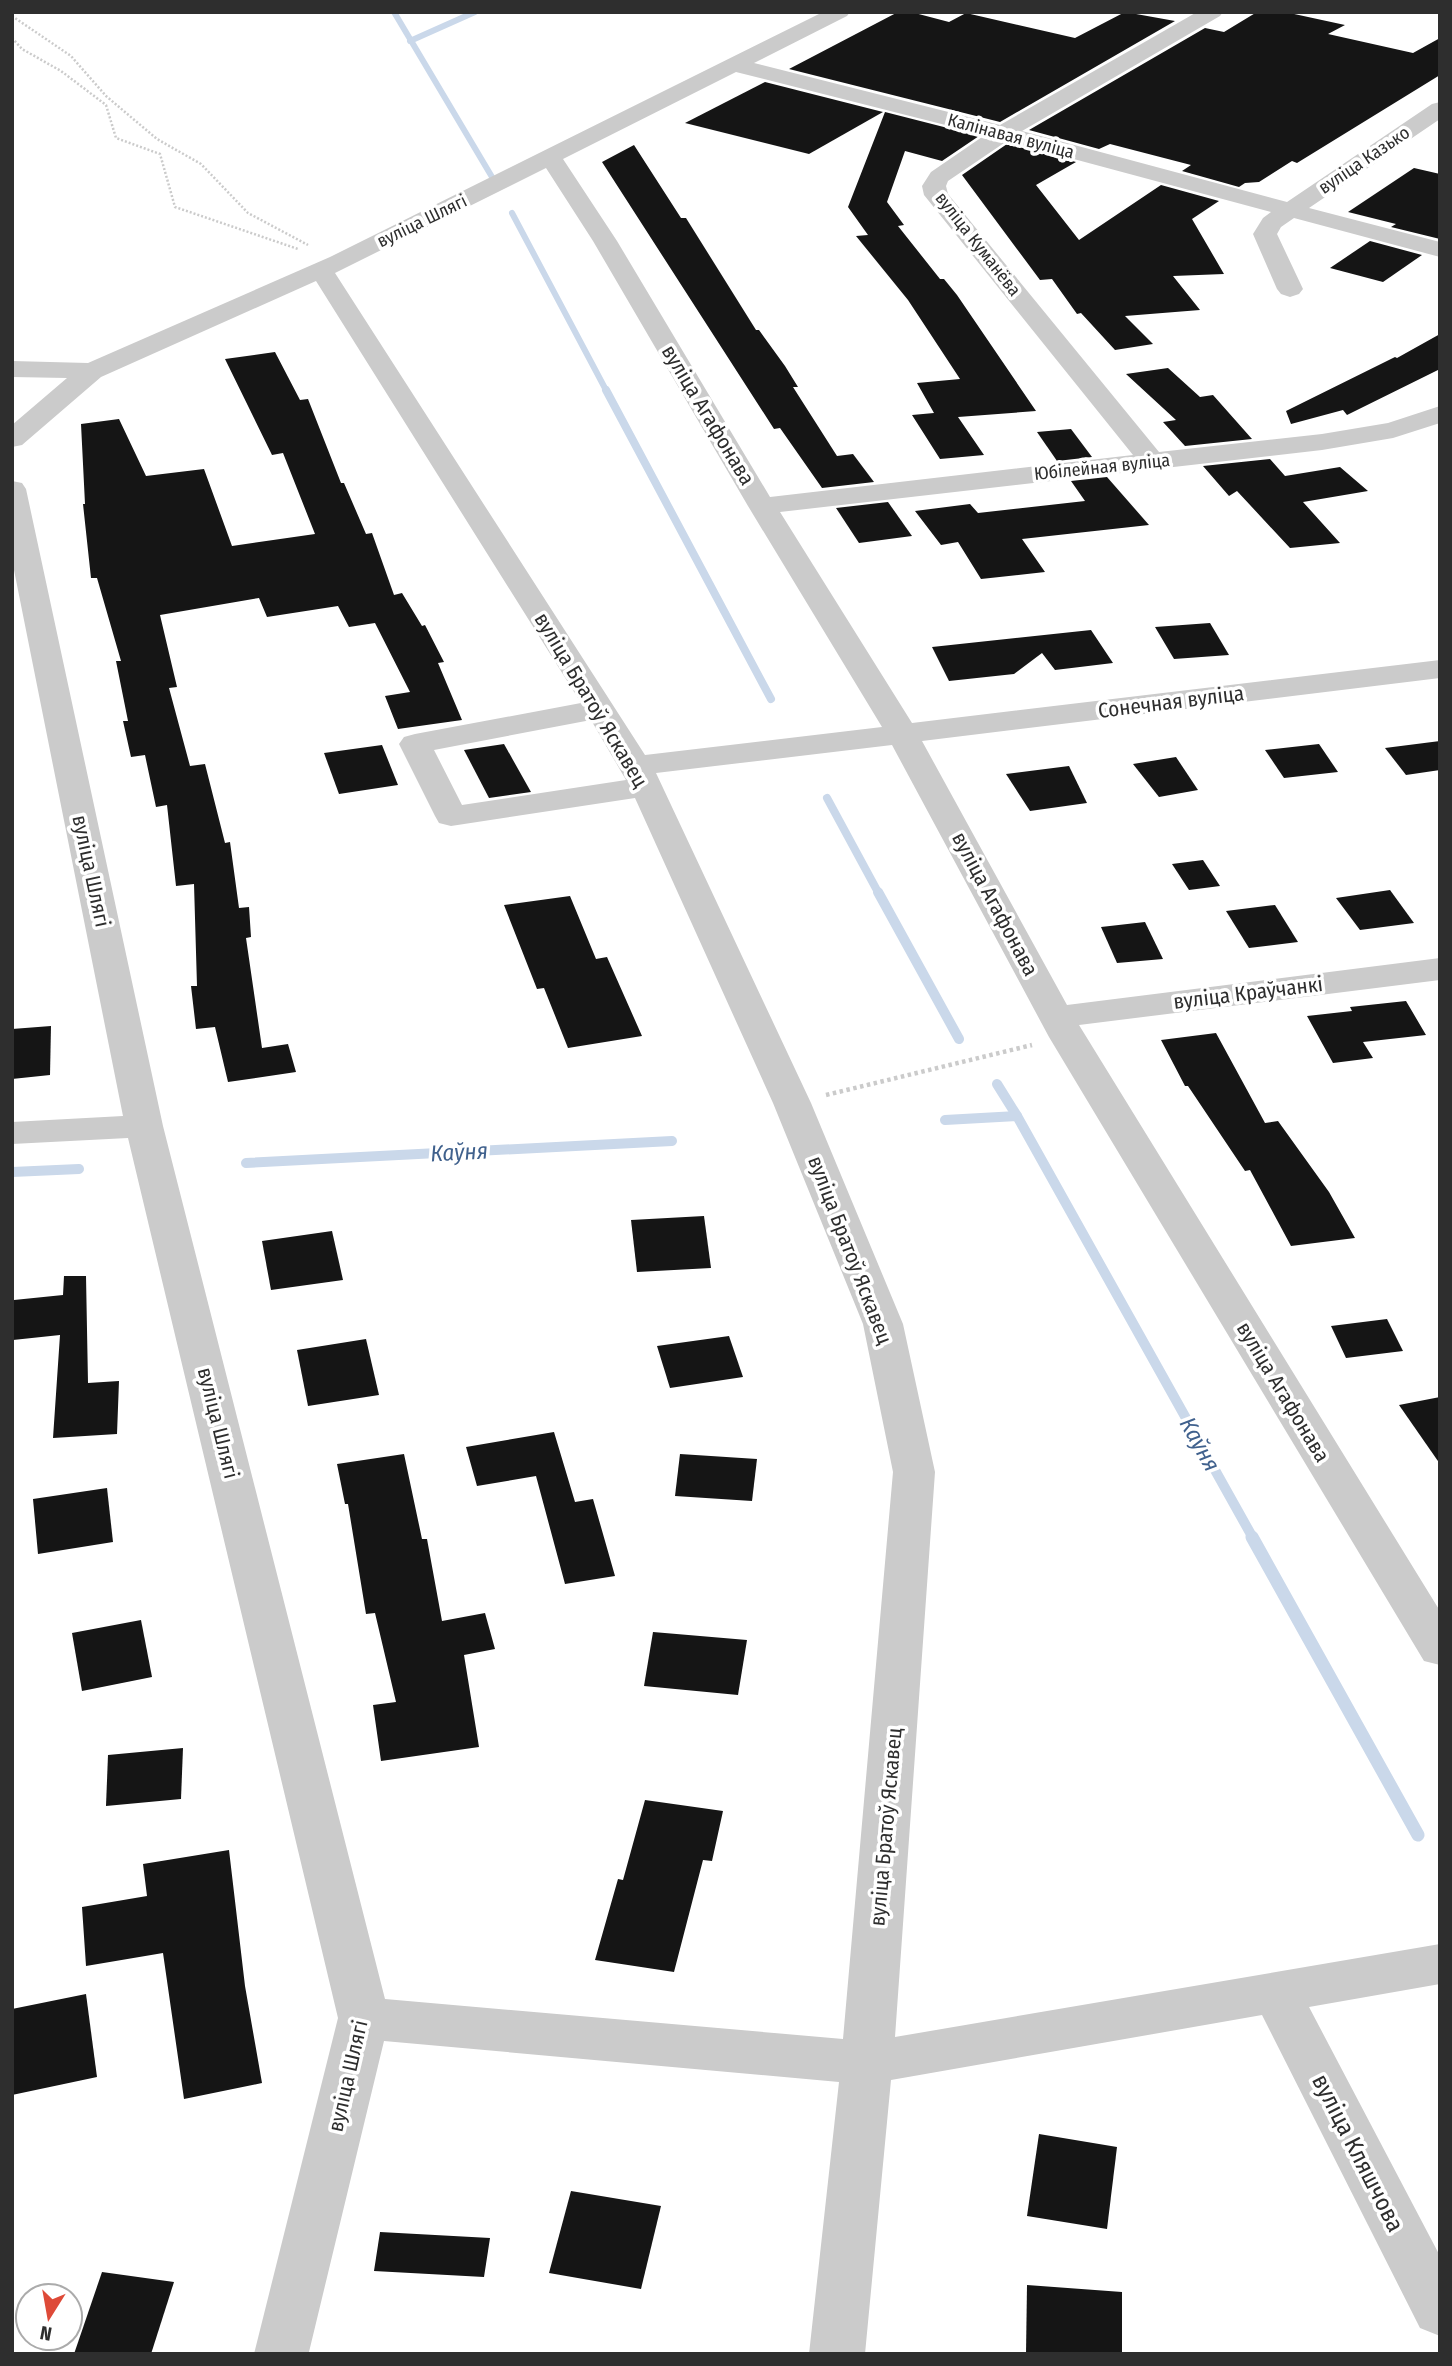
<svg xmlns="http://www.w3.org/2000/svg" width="1452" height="2366" font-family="'Fira Sans Condensed',sans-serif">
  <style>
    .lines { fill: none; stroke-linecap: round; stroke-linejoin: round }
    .stream-far3 { stroke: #cad8ea; stroke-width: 6 }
    .stream-far2 { stroke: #cad8ea; stroke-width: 8 }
    .stream-far1 { stroke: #cad8ea; stroke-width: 10 }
    .stream { stroke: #cad8ea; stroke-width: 13 }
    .building { fill: #151515 }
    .path-far1 { stroke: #cbcbcb; stroke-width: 2.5; stroke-dasharray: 2 2; stroke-linecap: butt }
    .path { stroke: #cbcbcb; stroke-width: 4.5; stroke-dasharray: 3.5 3.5; stroke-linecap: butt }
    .minor { fill: #cbcbcb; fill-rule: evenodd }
    .labels { text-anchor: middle; stroke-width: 7; stroke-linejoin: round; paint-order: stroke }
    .far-street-label { font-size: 18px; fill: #2e2e2e; stroke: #fff }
    .street-label { font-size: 21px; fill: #2e2e2e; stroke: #fff }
    .water-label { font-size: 23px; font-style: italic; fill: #40618d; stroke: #fff }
    .near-street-label { font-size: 24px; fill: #2e2e2e; stroke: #fff }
  </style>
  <rect width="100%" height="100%" fill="#fff"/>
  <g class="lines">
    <g class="stream-far3">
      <path d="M394,12L492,177"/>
      <path d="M410,41L475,12"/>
      <path d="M512,213L607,392"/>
    </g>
    <g class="stream-far2">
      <path d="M606,390L771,699"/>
      <path d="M827,798L879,894"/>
    </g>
    <g class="stream-far1">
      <path d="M878,892L959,1039"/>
      <path d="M997,1084L1017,1116"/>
      <path d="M945,1120L1017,1116L1253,1538"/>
      <path d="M246,1163L672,1141"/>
      <path d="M12,1172L79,1169"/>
    </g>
    <path class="stream" d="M1252,1537L1418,1835"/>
  </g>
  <g class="building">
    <path d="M898,12H911L949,22L966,13L1075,38L1125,12L1175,21L1000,122L789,69Z"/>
    <path d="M1257,12H1285L1345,25L1328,34L1413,53L1440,38V75L1297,163L1292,161L1259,182L1245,183L1239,187L1182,171L1191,165L1110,144L1099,149L1029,130L1205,28L1224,32Z"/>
    <path d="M765,82L883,112L809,154L685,123Z"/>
    <path d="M885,112L979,136L942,161L905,151L887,202L904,225L898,226L940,279H944L957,295L1036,411L958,417L984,455L940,459L912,415L934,413L917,383L960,379L908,300L856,236L868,235L848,207Z"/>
    <path d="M1007,144L1076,162L1036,185L1079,240L1161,185L1219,201L1192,219L1224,274L1173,276L1200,310L1125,316L1153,344L1115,350L1081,313L1077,314L1052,279L1040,280L962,175Z"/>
    <path d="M634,145L681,218H686L756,330H759L785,366L798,387H793L837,456L853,454L874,482L822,488L780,428L774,429L602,162Z"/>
    <path d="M1414,168L1440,174V239L1391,227L1396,224L1348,212Z"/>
    <path d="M1370,241L1422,255L1383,282L1330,268Z"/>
    <path d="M1440,334V369L1347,415L1343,410L1291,424L1286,411L1395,357L1397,358Z"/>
    <path d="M275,352L300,400L308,399L341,483H344L366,534L372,533L394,595L402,593L422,626L425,625L444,662L438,663L462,720L398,729L385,696L410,692L375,623L349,627L338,606L267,617L259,598L160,615L177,687L169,688L190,766L205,764L225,843L230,842L239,908L249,907L251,937L246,938L262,1048L288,1044L296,1072L228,1082L215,1027L196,1029L191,986H197L194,884L176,886L167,805L156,807L145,755L131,757L123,721H128L116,661H121L97,578H91L83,504H85L81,424L119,419L146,476L204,469L232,546L315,534L283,453L272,455L225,359Z"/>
    <path d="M1168,368L1200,397L1213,395L1252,439L1185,446L1163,422L1176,420L1126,374Z"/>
    <path d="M1071,429L1092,457L1057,461L1037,432Z"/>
    <path d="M1270,459L1285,476L1340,467L1368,491L1303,502L1340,543L1290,548L1237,491L1229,496L1203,466Z"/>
    <path d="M1107,477L1149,525L1022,539L1045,572L981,579L958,542L941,545L915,511L970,504L978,513L1085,501L1071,481Z"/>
    <path d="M888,502L912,536L859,543L836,508Z"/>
    <path d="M1210,623L1229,655L1174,659L1155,627Z"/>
    <path d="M1091,630L1113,663L1055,670L1042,653L1014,674L949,681L932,647Z"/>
    <path d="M1440,741V770L1406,775L1385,748Z"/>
    <path d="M504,744L531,792L489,798L464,750Z"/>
    <path d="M1319,744L1338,772L1284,778L1265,750Z"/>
    <path d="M382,745L398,785L339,794L324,753Z"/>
    <path d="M1176,757L1198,790L1159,797L1133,764Z"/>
    <path d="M1069,766L1087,803L1030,811L1006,774Z"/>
    <path d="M1203,860L1220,886L1189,890L1172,864Z"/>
    <path d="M1390,890L1414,923L1360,930L1336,898Z"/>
    <path d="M570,896L596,959L607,957L642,1036L568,1048L544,988L537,989L504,905Z"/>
    <path d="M1275,905L1298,942L1249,948L1226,911Z"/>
    <path d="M1145,922L1163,959L1117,963L1101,927Z"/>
    <path d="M1406,1001L1426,1035L1363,1042L1373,1058L1333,1063L1307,1016L1352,1011L1350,1007Z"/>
    <path d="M51,1026L50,1075L12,1079V1029Z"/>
    <path d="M1216,1033L1265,1123L1278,1121L1329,1192L1355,1238L1291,1246L1250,1170L1245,1171L1188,1086H1185L1161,1040Z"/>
    <path d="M704,1216L711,1268L637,1272L631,1220Z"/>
    <path d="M332,1231L343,1280L271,1290L262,1241Z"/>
    <path d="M64,1276H86L88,1383L119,1381L117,1434L53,1438L60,1335L13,1340L14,1300L63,1295Z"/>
    <path d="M1387,1319L1403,1351L1346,1358L1331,1326Z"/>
    <path d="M729,1336L743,1377L670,1388L657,1346Z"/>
    <path d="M366,1339L379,1395L308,1406L297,1350Z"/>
    <path d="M1440,1397V1464L1399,1405Z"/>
    <path d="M554,1432L575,1502L593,1499L615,1576L565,1584L536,1476L477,1486L466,1447Z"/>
    <path d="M404,1454L422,1539H427L442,1621L485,1613L495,1649L464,1655L479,1747L381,1761L373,1705L396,1702L375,1613L366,1614L348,1504H345L337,1464Z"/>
    <path d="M680,1454L757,1459L752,1501L675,1496Z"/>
    <path d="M107,1488L113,1542L38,1554L33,1499Z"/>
    <path d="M141,1620L152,1677L82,1691L72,1633Z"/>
    <path d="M653,1632L747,1640L738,1695L644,1686Z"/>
    <path d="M183,1748L181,1799L106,1806L108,1755Z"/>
    <path d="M645,1800L723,1811L712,1861L703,1860L674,1972L595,1960L618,1879L623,1880Z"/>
    <path d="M229,1850L245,1986L262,2083L184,2099L163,1953L86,1966L82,1907L147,1896L143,1864Z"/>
    <path d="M86,1994L97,2077L12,2095V2009Z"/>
    <path d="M1039,2134L1117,2147L1107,2229L1027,2216Z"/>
    <path d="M571,2191L661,2206L641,2289L549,2273Z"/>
    <path d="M380,2232L490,2238L484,2277L374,2271Z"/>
    <path d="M102,2272L174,2282L151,2354H74Z"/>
    <path d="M1027,2285L1122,2292V2354H1026Z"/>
  </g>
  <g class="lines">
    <g class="path-far1">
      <path d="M12,16L71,56L106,96L157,139L201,164L248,213L308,245"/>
      <path d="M12,38L22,49L61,71L106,105L116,138L160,154L175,207L298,249"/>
    </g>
    <path class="path" d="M826,1095L1032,1045"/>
    <path class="minor" d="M823,12H850L847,16L754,63L1000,125L1197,12H1223L1220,16L1022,131L1287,202L1432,104L1440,102V119L1309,208L1440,242V257L1294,218L1281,227L1277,234L1303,289L1299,294L1290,297L1281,294L1277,289L1253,234L1263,218L1271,212L1007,141L948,181L946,186L948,194L1159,452L1322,434L1388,423L1440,406V423L1393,438L1322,450L780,512L912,723L1440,660V678L922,741L1067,1005L1440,958V980L1079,1025L1440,1611V1665L1424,1661L1049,1037L892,745L656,773L811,1103L903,1324L935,1472L895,2037L1440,1944V1984L1309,2007L1440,2256V2336L1420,2328L1262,2015L891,2080L865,2354H809L839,2082L384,2041L309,2352L254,2354L338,2018L128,1138L12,1144V1122L123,1116L12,560V481L22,483L26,489L163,1126L385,1999L843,2039L893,1472L863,1324L773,1103L635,798L451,826L439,823L435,816L399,744L404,737L415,734L581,703L316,281L101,377L22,445L12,447V425L67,378L12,377V361L88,363L330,257ZM736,72L985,135L931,172L922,186L924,195L1133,455L770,497L617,241L563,159ZM546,168L593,241L748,506L882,727L645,755L335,273ZM591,720L626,780L462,805L434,750Z"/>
  </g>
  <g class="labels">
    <g class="far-street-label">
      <text transform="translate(1011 136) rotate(15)" y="6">Калінавая вуліца</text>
      <text transform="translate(1364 160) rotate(-34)" y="6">вуліца Казько</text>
      <text transform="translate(422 221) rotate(-26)" y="6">вуліца Шлягі</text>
      <text transform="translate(978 244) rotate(52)" y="6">вуліца Куманёва</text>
      <text transform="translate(1102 467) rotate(-6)" y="6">Юбілейная вуліца</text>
    </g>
    <g class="street-label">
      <text transform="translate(708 415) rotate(59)" y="7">вуліца Агафонава</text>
      <text transform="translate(591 700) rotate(59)" y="7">вуліца Братоў Яскавец</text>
      <text transform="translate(1171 702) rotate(-7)" y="7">Сонечная вуліца</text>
      <text transform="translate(91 871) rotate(78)" y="7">вуліца Шлягі</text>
      <text transform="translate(995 904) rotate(62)" y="7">вуліца Агафонава</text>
      <text transform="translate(1248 993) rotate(-7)" y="7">вуліца Краўчанкі</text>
      <text transform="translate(850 1250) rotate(69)" y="7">вуліца Братоў Яскавец</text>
      <text transform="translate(1283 1392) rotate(59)" y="7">вуліца Агафонава</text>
      <text transform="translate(218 1423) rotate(76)" y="7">вуліца Шлягі</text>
      <text transform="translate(886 1827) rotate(-85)" y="7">вуліца Братоў Яскавец</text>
      <text transform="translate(348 2076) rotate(-77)" y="7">вуліца Шлягі</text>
    </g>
    <g class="water-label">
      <text transform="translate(459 1152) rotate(-3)" y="8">Каўня</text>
      <text transform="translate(1200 1444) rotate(61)" y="8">Каўня</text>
    </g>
    <g class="near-street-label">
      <text transform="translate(1358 2153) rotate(63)" y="8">вуліца Кляшчова</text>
    </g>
  </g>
  <rect width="1452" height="2366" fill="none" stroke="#2e2e2e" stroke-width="28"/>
  <g transform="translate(49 2317) rotate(191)"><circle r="33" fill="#ffffff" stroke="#ababab" stroke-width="2"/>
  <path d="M0-5L12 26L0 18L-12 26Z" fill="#de4a38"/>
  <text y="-10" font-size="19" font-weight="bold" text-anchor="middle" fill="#2e2e2e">N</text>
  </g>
</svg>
